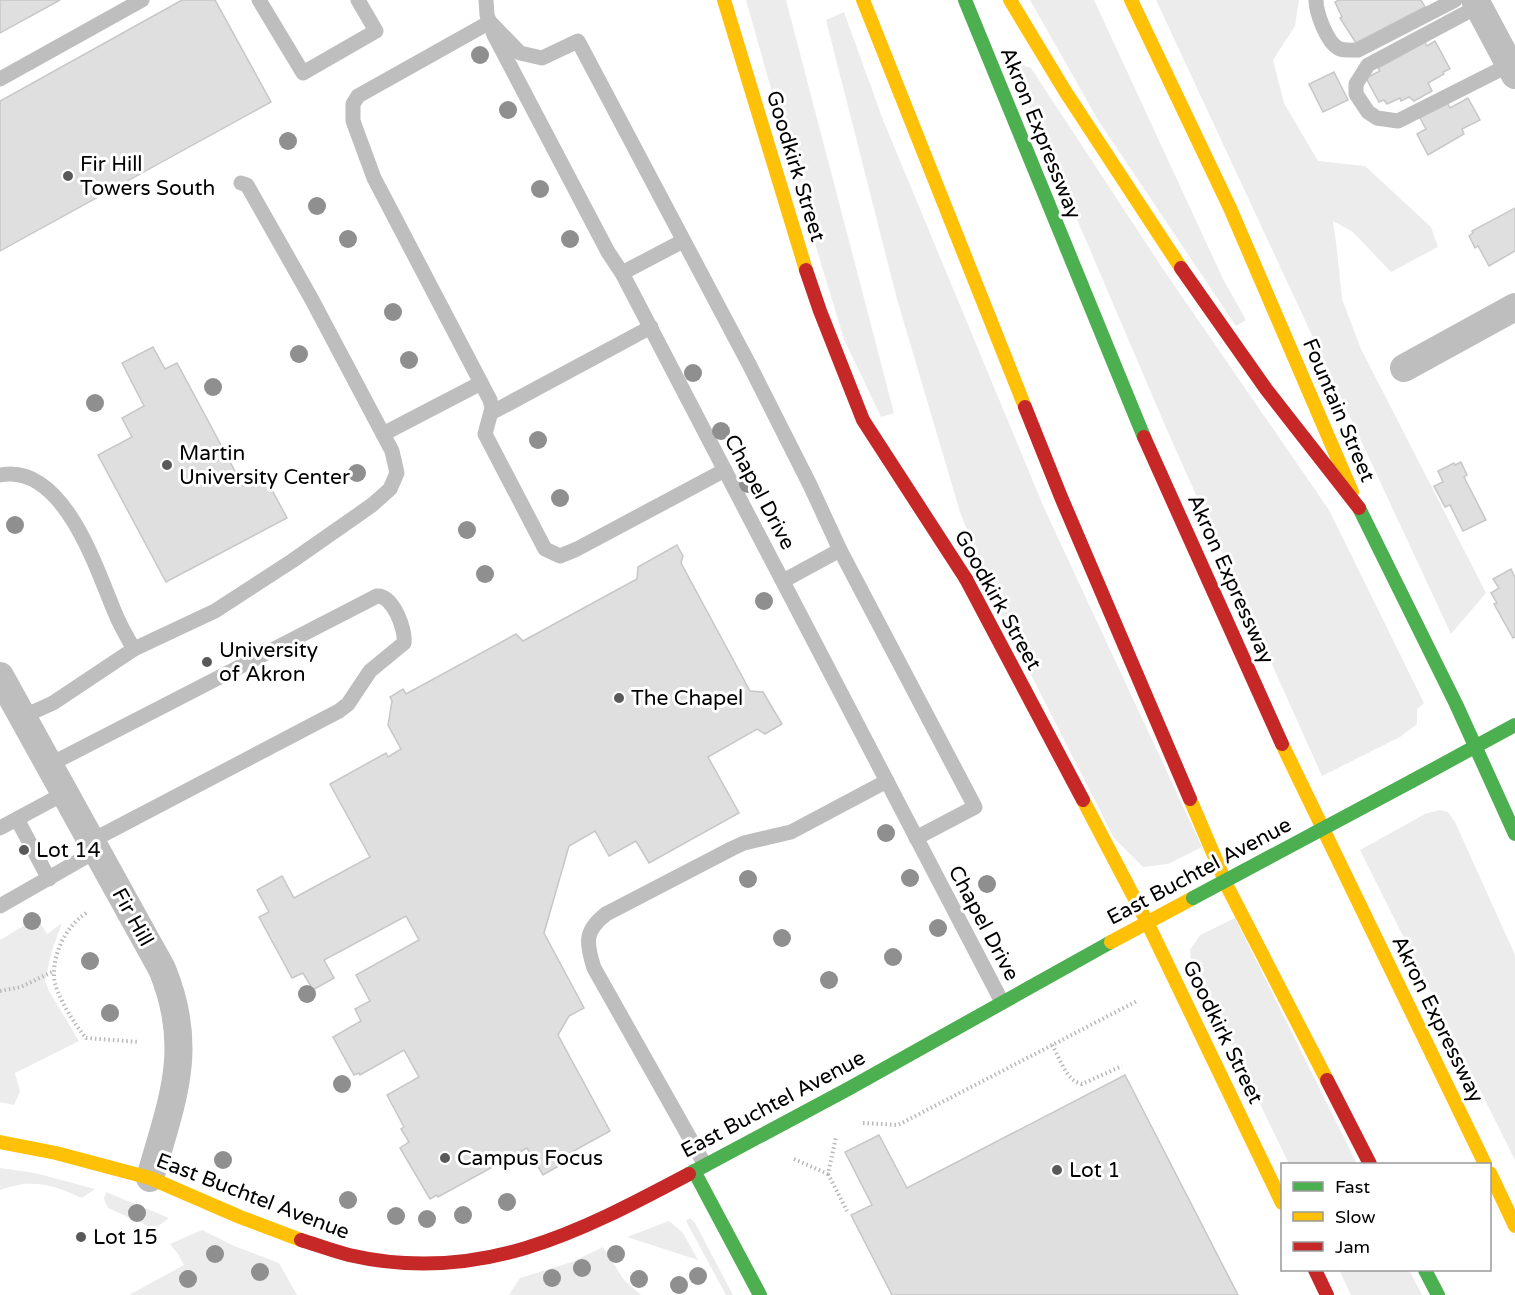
<svg xmlns="http://www.w3.org/2000/svg" width="1515" height="1295" font-family="'Varela Round',sans-serif">
  <style>
    .green { fill: #ececec }
    .building { fill: #dfdfdf; stroke: #c7c7c7; stroke-width: 1.5 }
    .lines { fill: none; stroke-linecap: round; stroke-linejoin: round }
    .path { stroke: #b9b9b9; stroke-width: 4; stroke-dasharray: 1.5 3; stroke-linecap: butt }
    .lane { stroke: #bebebe; stroke-width: 15 }
    .street { stroke: #bebebe; stroke-width: 28 }
    .fast { stroke: #4caf50; stroke-width: 14 }
    .slow { stroke: #ffc107; stroke-width: 14 }
    .jam { stroke: #c62828; stroke-width: 14 }
    .fast-bridge { stroke: #4caf50; stroke-width: 14 }
    .tree { fill: #8f8f8f }
    .poi-dot { fill: #595959; stroke: #fff; stroke-width: 2 }
    .labels { text-anchor: middle; stroke-width: 6; stroke-linejoin: round; paint-order: stroke }
    .street-label { font-size: 21px; fill: #000; stroke: #fff }
    .poi-label { font-size: 21px; fill: #000; stroke: #fff; text-anchor: start }
  </style>
  <rect width="100%" height="100%" fill="#fff"/>
  <g class="green">
    <path d="M746,0H786L894,413L881,417L844,339L812,234Z"/>
    <path d="M1030,0H1094L1223,279L1246,320L1236,326L1098,120Z"/>
    <path d="M1156,0H1299L1295,26L1273,60L1284,103L1318,161L1365,166L1431,227L1438,247L1391,272L1353,232L1333,221L1337,250L1342,299L1361,349L1486,593L1451,634Z"/>
    <path d="M844,12L883,120L1045,510L1202,847L1168,864L1143,867L1114,838L997,608L960,512L897,299L826,20Z"/>
    <path d="M1020,64L1031,68L1163,269L1329,510L1424,703L1417,709V724L1400,737L1322,776L1167,430L1015,74Z"/>
    <path d="M1439,810L1448,812L1455,822L1515,955V1160L1360,850L1425,814Z"/>
    <path d="M37,918L47,934L62,923L52,950L45,981L49,991L79,1041L15,1073L20,1092L14,1105L0,1102V940Z"/>
    <path d="M1235,918L1357,1164H1289L1191,961L1190,950L1200,935Z"/>
    <path d="M0,1168L35,1173L95,1189L82,1198C52,1185 33,1178 0,1190Z"/>
    <path d="M106,1192L169,1218L153,1230L144,1224L108,1208L104,1199Z"/>
    <path d="M690,1218L695,1223L733,1295H726L686,1221Z"/>
    <path d="M669,1221L683,1233L698,1260L627,1237Z"/>
    <path d="M202,1230L234,1246L279,1263L297,1295H129L184,1265L178,1254L170,1244Z"/>
    <path d="M603,1247L624,1280L641,1295H509L520,1278L572,1262Z"/>
    <path d="M1339,1270H1409L1422,1295H1351Z"/>
  </g>
  <g class="building">
    <path d="M0,0H60L0,33Z"/>
    <path d="M182,0H215L271,102L0,251V101Z"/>
    <path d="M1339,0H1421L1425,7L1356,43L1340,18L1342,17L1335,2Z"/>
    <path d="M1435,41L1450,69L1443,72L1444,74L1428,83L1432,91L1414,101L1409,97L1401,101L1400,98L1387,104L1384,100L1379,102L1366,78L1380,71L1378,68L1425,42L1427,46Z"/>
    <path d="M1334,72L1348,100L1323,112L1309,84Z"/>
    <path d="M1468,98L1480,120L1462,129L1464,134L1428,155L1417,134L1426,129L1420,118L1446,100L1450,108Z"/>
    <path d="M1515,208V251L1489,266L1478,246L1475,248L1469,236L1473,233L1472,231Z"/>
    <path d="M153,347L165,369L177,363L243,486L264,475L287,518L166,582L98,455L132,437L122,418L144,406L122,363Z"/>
    <path d="M1461,462L1467,475L1464,477L1486,520L1463,531L1450,505L1445,507L1434,486L1443,482L1438,471L1454,463L1455,465Z"/>
    <path d="M677,545L683,556L681,563L750,691L763,692L782,724L765,734L757,729L708,757L739,813L649,863L636,841L609,856L595,831L569,846L544,933L584,1008L569,1016L558,1035L610,1131L570,1153L569,1160L543,1175L527,1148L438,1197L437,1195L430,1199L400,1148L409,1142L401,1129L404,1127L387,1095L419,1077L404,1050L360,1075L359,1073L354,1075L333,1037L361,1021L355,1009L370,1001L356,975L419,940L406,916L324,960L334,978L313,990L303,973L292,978L259,917L269,912L257,890L282,876L294,898L370,857L330,784L386,753L388,757L401,749L388,725L392,701L390,697L403,689L406,694L516,634L523,641L637,579L638,567Z"/>
    <path d="M1511,569L1515,578V637L1513,638L1494,604L1497,603L1491,593L1499,588L1493,579Z"/>
    <path d="M1125,1075L1238,1295H892L851,1215L872,1205L845,1152L879,1135L907,1188Z"/>
  </g>
  <g class="lines">
    <g class="path">
      <path d="M86,913C66,927 53,952 54,977C55,994 75,1025 86,1038L139,1042"/>
      <path d="M0,991L21,987L54,971"/>
      <path d="M1052,1045C1060,1058 1066,1081 1082,1084L1122,1066"/>
      <path d="M863,1123L898,1125L1137,1001"/>
      <path d="M794,1159L828,1174L836,1137"/>
      <path d="M828,1174L847,1211"/>
    </g>
    <g class="lane">
      <path d="M259,0L303,73L376,31L358,0"/>
      <path d="M486,0L487,15L494,35L608,252L622,273L1002,1002"/>
      <path d="M1316,0C1316,13 1327,42 1338,48C1343,51 1352,50 1358,50L1455,0"/>
      <path d="M1479,6L1368,65L1356,84V94L1368,112L1377,118L1398,121L1509,65"/>
      <path d="M0,79L142,0"/>
      <path d="M622,273L683,241"/>
      <path d="M491,413L651,327"/>
      <path d="M383,434L481,383"/>
      <path d="M725,470L577,549L560,556L545,549L485,434L492,408L490,400L374,178L353,121V104L358,96L490,22L520,53L542,58L578,41L750,366L810,485L840,550L975,807L916,838"/>
      <path d="M0,475C62,463 95,564 113,608C119,623 126,636 134,649"/>
      <path d="M783,581L840,550"/>
      <path d="M22,717L53,703L134,649L215,611L292,561L372,505L390,489L397,473L392,451L311,298L247,185L241,183"/>
      <path d="M49,765L377,596C393,595 406,630 404,643L370,671L348,704L339,711L91,841"/>
      <path d="M17,819L49,879"/>
      <path d="M0,828L65,793"/>
      <path d="M0,906L96,851"/>
      <path d="M705,1165L594,968C586,943 584,931 606,914L733,848L744,843L791,832L887,781"/>
    </g>
    <g class="street">
      <path d="M1475,0L1515,75"/>
      <path d="M1404,368L1515,307"/>
      <path d="M0,676L162,969C195,1049 172,1100 150,1178"/>
    </g>
    <g class="fast">
      <path d="M965,0L1144,437"/>
      <path d="M1359,508L1456,704L1515,834"/>
      <path d="M1412,781L1515,725"/>
      <path d="M694,1171L760,1295"/>
      <path d="M689,1174L848,1089L1111,942"/>
      <path d="M1425,1270L1438,1295"/>
    </g>
    <g class="slow">
      <path d="M724,0L806,270"/>
      <path d="M863,0L1025,407"/>
      <path d="M1010,0L1065,91L1181,268"/>
      <path d="M1131,0L1230,208L1352,492"/>
      <path d="M1282,744L1485,1164"/>
      <path d="M1190,799L1228,888L1327,1080"/>
      <path d="M1083,800L1147,922L1282,1203"/>
      <path d="M1111,942L1193,898"/>
      <path d="M0,1142L56,1153L150,1178L240,1217L301,1240"/>
      <path d="M1490,1173L1515,1226"/>
    </g>
    <g class="jam">
      <path d="M1181,268L1266,389L1359,508"/>
      <path d="M806,270L820,311L863,420L966,579"/>
      <path d="M1025,407L1061,497L1190,799"/>
      <path d="M1144,437L1282,744"/>
      <path d="M966,579L1083,800"/>
      <path d="M1327,1080L1370,1164"/>
      <path d="M301,1240C317,1245 333,1251 349,1255C479,1285 578,1233 689,1174"/>
      <path d="M1315,1270L1327,1295"/>
    </g>
    <path class="fast-bridge" d="M1193,898L1412,781"/>
  </g>
  <g class="tree">
    <circle cx="480" cy="55" r="9"/>
    <circle cx="508" cy="110" r="9"/>
    <circle cx="288" cy="141" r="9"/>
    <circle cx="540" cy="189" r="9"/>
    <circle cx="317" cy="206" r="9"/>
    <circle cx="348" cy="239" r="9"/>
    <circle cx="570" cy="239" r="9"/>
    <circle cx="393" cy="312" r="9"/>
    <circle cx="299" cy="354" r="9"/>
    <circle cx="409" cy="360" r="9"/>
    <circle cx="693" cy="373" r="9"/>
    <circle cx="213" cy="387" r="9"/>
    <circle cx="95" cy="403" r="9"/>
    <circle cx="721" cy="431" r="9"/>
    <circle cx="538" cy="440" r="9"/>
    <circle cx="357" cy="473" r="9"/>
    <circle cx="748" cy="484" r="9"/>
    <circle cx="560" cy="498" r="9"/>
    <circle cx="15" cy="525" r="9"/>
    <circle cx="467" cy="530" r="9"/>
    <circle cx="485" cy="574" r="9"/>
    <circle cx="764" cy="601" r="9"/>
    <circle cx="886" cy="833" r="9"/>
    <circle cx="910" cy="878" r="9"/>
    <circle cx="748" cy="879" r="9"/>
    <circle cx="987" cy="884" r="9"/>
    <circle cx="32" cy="921" r="9"/>
    <circle cx="938" cy="928" r="9"/>
    <circle cx="782" cy="938" r="9"/>
    <circle cx="893" cy="957" r="9"/>
    <circle cx="90" cy="961" r="9"/>
    <circle cx="829" cy="980" r="9"/>
    <circle cx="307" cy="994" r="9"/>
    <circle cx="110" cy="1013" r="9"/>
    <circle cx="342" cy="1084" r="9"/>
    <circle cx="223" cy="1160" r="9"/>
    <circle cx="348" cy="1200" r="9"/>
    <circle cx="507" cy="1202" r="9"/>
    <circle cx="137" cy="1213" r="9"/>
    <circle cx="463" cy="1215" r="9"/>
    <circle cx="396" cy="1216" r="9"/>
    <circle cx="427" cy="1219" r="9"/>
    <circle cx="215" cy="1254" r="9"/>
    <circle cx="616" cy="1254" r="9"/>
    <circle cx="582" cy="1268" r="9"/>
    <circle cx="260" cy="1272" r="9"/>
    <circle cx="698" cy="1276" r="9"/>
    <circle cx="552" cy="1278" r="9"/>
    <circle cx="188" cy="1279" r="9"/>
    <circle cx="639" cy="1279" r="9"/>
    <circle cx="679" cy="1285" r="9"/>
  </g>
  <g class="poi-dot">
    <circle cx="68" cy="176" r="6"/>
    <circle cx="167" cy="465" r="6"/>
    <circle cx="207" cy="662" r="6"/>
    <circle cx="619" cy="698" r="6"/>
    <circle cx="24" cy="850" r="6"/>
    <circle cx="445" cy="1158" r="6"/>
    <circle cx="1057" cy="1170" r="6"/>
    <circle cx="81" cy="1237" r="6"/>
  </g>
  <g class="labels">
    <g class="street-label">
      <text transform="translate(1041 133) rotate(68)" y="7">Akron Expressway</text>
      <text transform="translate(796 166) rotate(73)" y="7">Goodkirk Street</text>
      <text transform="translate(1339 410) rotate(67)" y="7">Fountain Street</text>
      <text transform="translate(760 492) rotate(62)" y="7">Chapel Drive</text>
      <text transform="translate(1231 579) rotate(66)" y="7">Akron Expressway</text>
      <text transform="translate(998 600) rotate(61)" y="7">Goodkirk Street</text>
      <text transform="translate(1199 871) rotate(-28)" y="7">East Buchtel Avenue</text>
      <text transform="translate(133 917) rotate(61)" y="7">Fir Hill</text>
      <text transform="translate(984 923) rotate(62)" y="7">Chapel Drive</text>
      <text transform="translate(1438 1019) rotate(64)" y="7">Akron Expressway</text>
      <text transform="translate(1223 1032) rotate(64)" y="7">Goodkirk Street</text>
      <text transform="translate(773 1104) rotate(-28)" y="7">East Buchtel Avenue</text>
      <text transform="translate(253 1196) rotate(21)" y="7">East Buchtel Avenue</text>
    </g>
    <g class="poi-label">
      <text x="80" y="171">Fir Hill<tspan x="80" dy="24">Towers South</tspan></text>
      <text x="179" y="460">Martin<tspan x="179" dy="24">University Center</tspan></text>
      <text x="219" y="657">University<tspan x="219" dy="24">of Akron</tspan></text>
      <text x="631" y="705">The Chapel</text>
      <text x="36" y="857">Lot 14</text>
      <text x="457" y="1165">Campus Focus</text>
      <text x="1069" y="1177">Lot 1</text>
      <text x="93" y="1244">Lot 15</text>
    </g>
  </g>
  <rect x="1281" y="1163" width="210" height="108" fill="#ffffff" stroke="#999999" stroke-width="1.5"/>
  <rect x="1293" y="1182" width="30" height="9" fill="#4caf50" stroke="#999999" stroke-width="1.5"/>
  <text x="1335" y="1193" font-size="18" fill="#000000">Fast</text>
  <rect x="1293" y="1212" width="30" height="9" fill="#ffc107" stroke="#999999" stroke-width="1.5"/>
  <text x="1335" y="1223" font-size="18" fill="#000000">Slow</text>
  <rect x="1293" y="1242" width="30" height="9" fill="#c62828" stroke="#999999" stroke-width="1.5"/>
  <text x="1335" y="1253" font-size="18" fill="#000000">Jam</text>
</svg>
